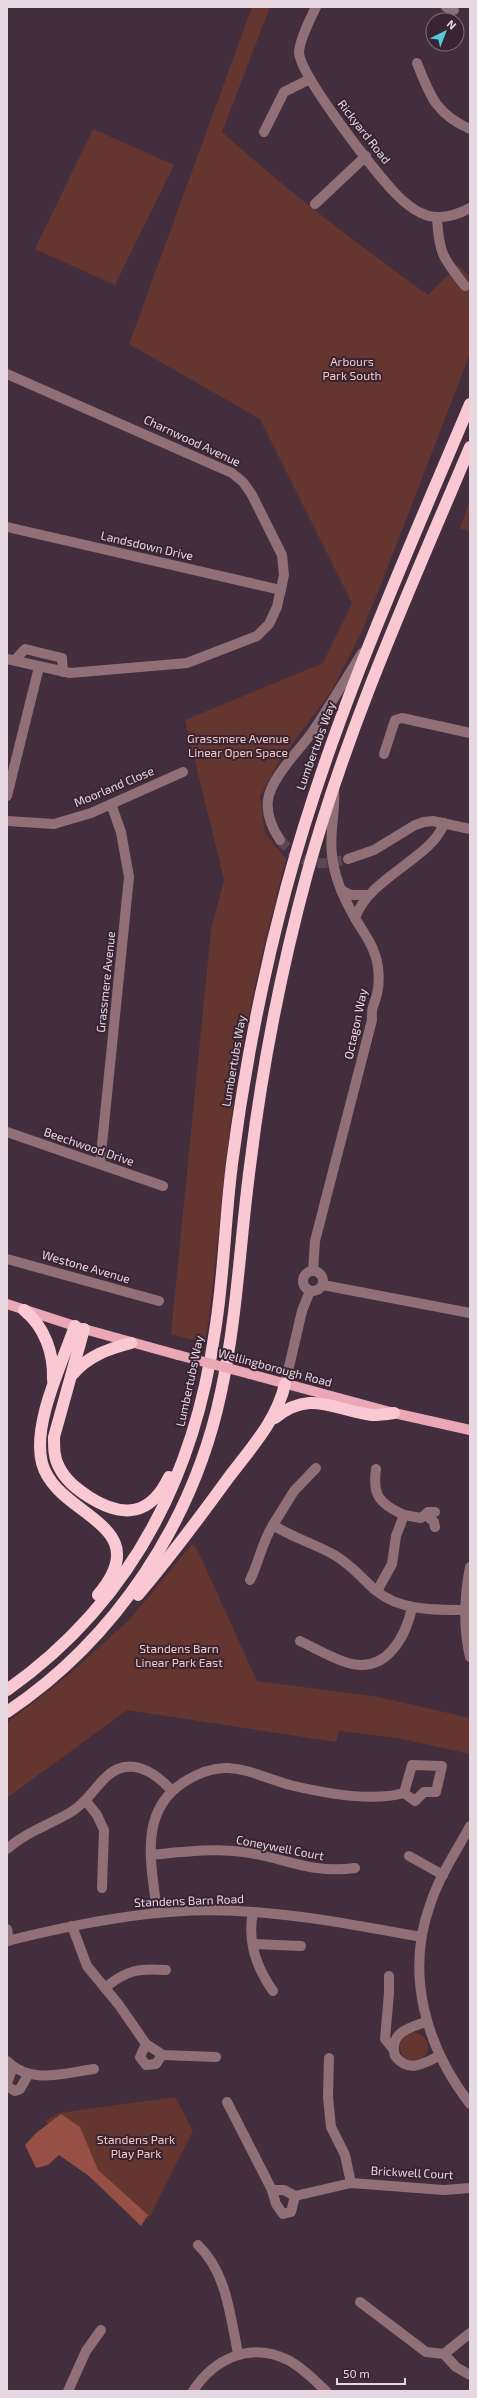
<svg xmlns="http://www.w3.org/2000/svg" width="477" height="2398" font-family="'Exo 2',sans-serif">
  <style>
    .green { fill: #64362f }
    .forest { fill: #965045 }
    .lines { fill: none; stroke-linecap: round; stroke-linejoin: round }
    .minor-tunnel { stroke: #5b4856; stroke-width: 10; stroke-dasharray: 10 5; stroke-linecap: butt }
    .minor { stroke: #906f76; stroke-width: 10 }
    .major { stroke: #eaa7b6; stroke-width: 10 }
    .highway { stroke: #f9c8d2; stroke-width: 12 }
    .major-bridge { stroke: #eaa7b6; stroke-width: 10 }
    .labels { text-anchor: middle; stroke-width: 4; stroke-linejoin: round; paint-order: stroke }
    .street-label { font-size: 12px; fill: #e6d8e1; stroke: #392433 }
    .park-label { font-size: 12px; fill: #f4c9c1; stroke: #392433 }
  </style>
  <rect width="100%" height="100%" fill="#432e3d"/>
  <g class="green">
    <path d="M252,7H270L222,132C289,192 356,243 428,295L458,265L470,277V354L382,582L362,631L332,690L277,765L260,797L265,833L286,859C265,938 246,1018 234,1099C221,1180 218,1262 205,1343L171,1334L211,930L224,880L185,720L323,663L352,603L260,419L129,344Z"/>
    <path d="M93,129L174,165L115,285L35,249Z"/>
    <path d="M470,499V531L460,529Z"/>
    <path d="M192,1544L197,1549L257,1681L379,1697L470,1718V1754L398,1738L339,1731L336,1742L127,1710L7,1798V1723L65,1678L129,1620Z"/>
    <circle cx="414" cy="2047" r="14"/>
    <path d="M175,2097L193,2131L148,2220L45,2121L59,2113Z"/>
  </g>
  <path class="forest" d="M61,2114L80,2127L98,2170L148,2215L141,2226L89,2176L59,2155L48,2165L36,2168L25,2145L36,2133Z"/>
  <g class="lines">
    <path class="minor-tunnel" d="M280,840C303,865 315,867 348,859"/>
    <g class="minor">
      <path d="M316,7C311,17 299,41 299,53C301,77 377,175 397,195C404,202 412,209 421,213C437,221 455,216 470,208"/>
      <path d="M446,7L454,10"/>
      <path d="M417,63C430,96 436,114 470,129"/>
      <path d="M264,132L284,92L310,79"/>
      <path d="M315,204L366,156"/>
      <path d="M437,218C439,254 443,258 465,286"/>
      <path d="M7,374L232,473L243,482L252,495L282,555L284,575L277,607L269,624L257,636L187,663L70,673L7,659"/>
      <path d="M7,527L281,590"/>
      <path d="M15,660L25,649L62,658L63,672"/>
      <path d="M384,754L395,720L402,718L470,733"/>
      <path d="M7,796L39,667"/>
      <path d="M7,821L54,824L91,813L183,772"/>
      <path d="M280,840C272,828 266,815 268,800C271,777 300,750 313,731C330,705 346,679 362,653"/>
      <path d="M348,859L374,850L415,825L424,822L433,821L470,829"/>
      <path d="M341,890L351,895H367"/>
      <path d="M355,918C370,876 433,858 444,823"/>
      <path d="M7,1132L163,1186"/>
      <path d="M100,1164L129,877L121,832L111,804"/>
      <path d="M7,1259L159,1301"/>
      <circle cx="313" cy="1281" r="10"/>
      <path d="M313,1271L315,1241L372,1020C371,1005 374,1007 377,994C380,982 379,964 374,952C370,940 361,929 355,918C344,899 334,877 332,855C329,832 336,811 334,788"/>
      <path d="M323,1285L470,1313"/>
      <path d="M285,1384L302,1311L310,1291"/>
      <path d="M316,1468L294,1491L273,1525C293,1538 316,1544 336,1556C351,1565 362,1578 375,1590C400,1611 434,1610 465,1610"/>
      <path d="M376,1469C372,1496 380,1504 404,1515L396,1536L392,1564L377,1591"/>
      <path d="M404,1515L421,1518L428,1512H435"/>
      <path d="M426,1515L434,1522L435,1527"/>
      <path d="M470,1567C464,1598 463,1627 470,1657"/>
      <path d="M250,1580C259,1562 262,1542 273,1525"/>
      <path d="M300,1641C315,1648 331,1658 348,1663C386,1674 405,1638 412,1608"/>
      <path d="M412,1765L442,1766L436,1792H424L415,1801L404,1793Z"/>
      <path d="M86,1801L97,1815L104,1830L102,1888"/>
      <path d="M470,1826C456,1852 439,1877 430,1905C405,1974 426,2047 470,2104"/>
      <path d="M7,1849C26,1832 49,1825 71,1812C86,1803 93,1790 105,1778C128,1755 154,1771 171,1790"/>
      <path d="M151,1855C182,1852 213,1848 244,1852C286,1858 310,1874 355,1868"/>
      <path d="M409,1856L443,1875"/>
      <path d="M253,1912C247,1941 256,1967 273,1991"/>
      <path d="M157,1913C152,1866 137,1812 184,1782C226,1755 248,1773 290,1785C323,1793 371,1802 404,1793"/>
      <path d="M72,1926L87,1966L119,2005L146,2044L163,2055L216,2057"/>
      <path d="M7,1929L9,1941"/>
      <path d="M7,1941C88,1921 170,1905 253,1912C310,1916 366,1927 421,1937"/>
      <path d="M253,1944L301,1946"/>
      <path d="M389,1976V1993L385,2039L393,2049"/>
      <path d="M105,1988C126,1970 139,1968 166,1970"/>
      <path d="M426,2022C408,2028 389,2033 395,2056C408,2073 424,2064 439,2056"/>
      <path d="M146,2044L140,2057L146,2065L156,2064L162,2055"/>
      <path d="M329,2058L328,2097L331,2127L345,2155L351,2183"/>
      <path d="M7,2061C31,2085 64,2073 94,2069"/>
      <path d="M7,2083L13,2067"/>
      <path d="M7,2086L15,2091L20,2089L28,2075"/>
      <path d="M227,2102L272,2190H284L295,2196L351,2183L444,2190L470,2188"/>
      <path d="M272,2190L276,2204L283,2214L291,2212L295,2196"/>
      <path d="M198,2245C227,2273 230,2316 238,2353"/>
      <path d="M360,2302L426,2352L444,2354L470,2333"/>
      <path d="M444,2354L456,2367L470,2375"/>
      <path d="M68,2391L86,2351L101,2330"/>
      <path d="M193,2391C214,2359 250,2341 288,2360C302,2367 314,2380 326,2391"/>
    </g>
    <g class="major">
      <path d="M7,1304L84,1329L178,1355"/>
      <path d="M250,1374L394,1413L470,1430"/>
    </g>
    <g class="highway">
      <path d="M24,1310C45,1327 54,1354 53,1380"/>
      <path d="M75,1326C62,1364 32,1424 42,1463C56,1517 159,1523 98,1595"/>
      <path d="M84,1329L54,1437C54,1448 54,1458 59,1467C66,1481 77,1489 89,1497C124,1519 151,1515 169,1477"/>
      <path d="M73,1374C88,1356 108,1349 131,1343"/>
      <path d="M275,1418C310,1389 333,1410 372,1415C379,1415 387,1414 394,1413"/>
      <path d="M138,1595C170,1557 200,1517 229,1477C251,1448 277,1420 285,1384"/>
      <path d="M7,1690C130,1603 194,1478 215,1331C224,1276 225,1219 232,1164C244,1071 262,979 286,889C331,721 403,563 470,404"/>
      <path d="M7,1712C116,1639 194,1521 221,1392C237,1318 240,1241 250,1166C262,1067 281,970 307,874C347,727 411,587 470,447"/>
    </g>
    <path class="major-bridge" d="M178,1355L250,1374"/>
  </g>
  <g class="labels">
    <g class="street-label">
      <text transform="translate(364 132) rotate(52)" y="4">Rickyard Road</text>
      <text transform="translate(192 441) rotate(25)" y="4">Charnwood Avenue</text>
      <text transform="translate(147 546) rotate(13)" y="4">Landsdown Drive</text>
      <text transform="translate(316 746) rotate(-70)" y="4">Lumbertubs Way</text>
      <text transform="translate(114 787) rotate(-23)" y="4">Moorland Close</text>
      <text transform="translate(106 982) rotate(-84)" y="4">Grassmere Avenue</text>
      <text transform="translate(356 1024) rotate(-78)" y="4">Octagon Way</text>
      <text transform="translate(234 1061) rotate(-80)" y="4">Lumbertubs Way</text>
      <text transform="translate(89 1147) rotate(19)" y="4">Beechwood Drive</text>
      <text transform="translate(86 1267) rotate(16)" y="4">Westone Avenue</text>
      <text transform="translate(275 1368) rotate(15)" y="4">Wellingborough Road</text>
      <text transform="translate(190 1381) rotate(-78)" y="4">Lumbertubs Way</text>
      <text transform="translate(280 1848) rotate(11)" y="4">Coneywell Court</text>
      <text transform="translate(189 1901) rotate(-2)" y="4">Standens Barn Road</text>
      <text transform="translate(412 2173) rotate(3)" y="4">Brickwell Court</text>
    </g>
    <g class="park-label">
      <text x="352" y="366">Arbours<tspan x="352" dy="14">Park South</tspan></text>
      <text x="238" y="743">Grassmere Avenue<tspan x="238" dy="14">Linear Open Space</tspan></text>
      <text x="179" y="1653">Standens Barn<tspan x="179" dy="14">Linear Park East</tspan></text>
      <text x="136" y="2144">Standens Park<tspan x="136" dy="14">Play Park</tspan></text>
    </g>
  </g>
  <rect width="477" height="2398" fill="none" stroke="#e6d8e1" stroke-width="16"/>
  <g transform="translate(445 32) rotate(42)"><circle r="19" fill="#392433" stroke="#7e6c79"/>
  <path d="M0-3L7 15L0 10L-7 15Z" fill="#53cbda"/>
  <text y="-6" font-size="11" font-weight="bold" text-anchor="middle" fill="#e6d8e1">N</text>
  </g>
  <path d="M337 2378v6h68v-6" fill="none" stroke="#e6d8e1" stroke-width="2"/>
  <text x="343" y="2378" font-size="12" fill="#e6d8e1" stroke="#392433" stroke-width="3" paint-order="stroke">50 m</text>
</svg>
